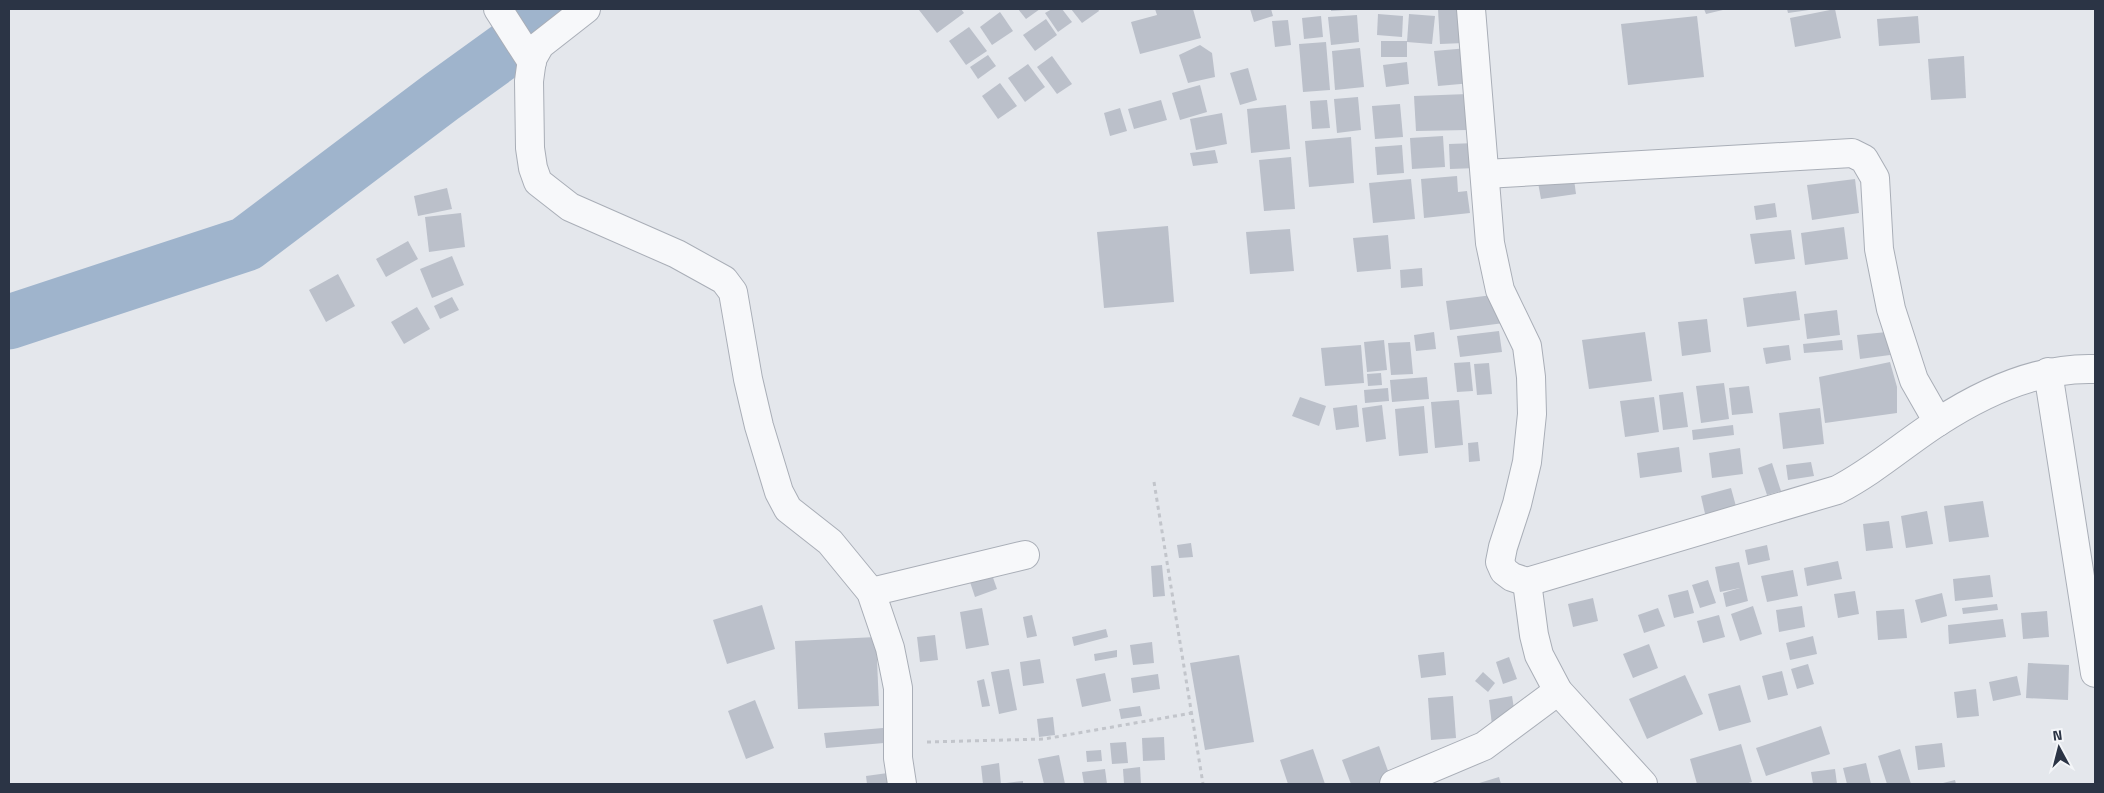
<svg xmlns="http://www.w3.org/2000/svg" width="2104" height="793" font-family="'Titillium Web',sans-serif">
  <style>
    .lines { fill: none; stroke-linecap: round; stroke-linejoin: round }
    .river { stroke: #9fb4cc; stroke-width: 55 }
    .building { fill: #bbc0ca }
    .minor-casing { stroke: #a9aeb7; stroke-width: 30 }
    .path { stroke: #c2c5cb; stroke-width: 3; stroke-dasharray: 4 4; stroke-linecap: butt }
    .minor { stroke: #f7f8fa; stroke-width: 28 }
  </style>
  <rect width="100%" height="100%" fill="#e4e7ec"/>
  <g class="lines">
    <path class="river" d="M9,322L246,244L441,97L563,9"/>
  </g>
  <g class="building">
    <path d="M921,9H961L964,13L937,33L919,10Z"/>
    <path d="M1018,9H1040L1026,19Z"/>
    <path d="M1052,9H1062L1072,22L1058,32L1045,13Z"/>
    <path d="M1071,9H1098L1099,11L1082,23Z"/>
    <path d="M1155,9H1193L1201,38L1140,54L1131,22L1157,15Z"/>
    <path d="M1250,9H1271L1273,16L1254,22Z"/>
    <path d="M1331,9H1346V10L1331,11Z"/>
    <path d="M1438,9H1463L1464,43L1440,44Z"/>
    <path d="M1704,9H1727L1706,14Z"/>
    <path d="M1787,9H1809V10L1788,13Z"/>
    <path d="M1835,9L1841,38L1795,47L1790,18Z"/>
    <path d="M1000,12L1013,31L992,45L980,27Z"/>
    <path d="M1378,14L1403,16L1402,37L1377,35Z"/>
    <path d="M1409,14L1435,16L1432,44L1407,42Z"/>
    <path d="M1357,15L1359,42L1331,45L1328,17Z"/>
    <path d="M1321,16L1323,37L1304,39L1302,18Z"/>
    <path d="M1697,16L1704,77L1628,85L1621,24Z"/>
    <path d="M1918,16L1920,43L1879,46L1877,19Z"/>
    <path d="M1046,19L1057,35L1035,51L1023,35Z"/>
    <path d="M1288,20L1291,45L1275,47L1272,21Z"/>
    <path d="M969,27L987,51L966,65L949,41Z"/>
    <rect x="1381" y="41" width="26" height="16"/>
    <path d="M1326,42L1330,90L1303,92L1299,44Z"/>
    <path d="M1200,45L1212,53L1215,77L1188,83L1179,55Z"/>
    <path d="M1360,48L1364,87L1335,90L1332,51Z"/>
    <path d="M1468,48L1472,83L1438,86L1434,51Z"/>
    <path d="M988,55L996,66L978,79L970,67Z"/>
    <path d="M1052,56L1072,84L1057,94L1037,67Z"/>
    <path d="M1964,56L1966,98L1931,100L1928,59Z"/>
    <path d="M1407,62L1409,84L1386,87L1383,65Z"/>
    <path d="M1028,64L1045,87L1025,102L1008,78Z"/>
    <path d="M1248,68L1257,100L1240,105L1230,73Z"/>
    <path d="M1000,83L1017,106L998,119L982,96Z"/>
    <path d="M1200,85L1207,112L1180,120L1172,93Z"/>
    <path d="M1468,94V130L1416,131L1414,96Z"/>
    <path d="M1358,97L1361,130L1337,133L1334,99Z"/>
    <path d="M1161,100L1167,120L1134,129L1128,109Z"/>
    <path d="M1327,100L1330,128L1312,129L1310,101Z"/>
    <path d="M1400,104L1403,137L1375,139L1372,106Z"/>
    <path d="M1286,105L1290,149L1251,153L1247,109Z"/>
    <path d="M1120,108L1127,131L1110,136L1104,113Z"/>
    <path d="M1222,113L1227,144L1196,150L1190,119Z"/>
    <path d="M1443,136L1445,167L1412,169L1410,138Z"/>
    <path d="M1351,137L1354,183L1309,187L1305,141Z"/>
    <path d="M1476,143L1477,168L1450,169L1449,144Z"/>
    <path d="M1402,145L1404,173L1377,175L1375,147Z"/>
    <path d="M1215,150L1218,163L1193,166L1190,153Z"/>
    <path d="M1291,157L1295,209L1264,211L1259,160Z"/>
    <path d="M1573,172L1576,194L1541,199L1537,177Z"/>
    <path d="M1457,176L1458,192L1467,191L1470,213L1424,218L1421,179Z"/>
    <path d="M1411,179L1415,219L1373,223L1369,183Z"/>
    <path d="M1855,179L1859,213L1812,220L1807,185Z"/>
    <path d="M447,188L452,209L418,216L414,196Z"/>
    <path d="M1775,203L1777,217L1756,220L1754,206Z"/>
    <path d="M461,213L465,247L429,252L425,217Z"/>
    <path d="M1168,226L1174,302L1104,308L1097,232Z"/>
    <path d="M1844,227L1848,259L1805,265L1801,233Z"/>
    <path d="M1290,229L1294,271L1250,274L1246,232Z"/>
    <path d="M1791,230L1795,259L1755,264L1750,234Z"/>
    <path d="M1388,235L1391,269L1357,272L1353,238Z"/>
    <path d="M408,241L418,259L386,277L376,259Z"/>
    <path d="M452,256L464,285L432,298L420,269Z"/>
    <path d="M1422,268L1423,286L1401,288L1400,270Z"/>
    <path d="M338,274L355,306L326,322L309,290Z"/>
    <path d="M1796,291L1800,320L1747,327L1743,298Z"/>
    <path d="M1500,294L1504,323L1450,330L1446,301Z"/>
    <path d="M452,297L459,310L440,319L434,306Z"/>
    <path d="M417,307L430,329L404,344L391,322Z"/>
    <path d="M1837,310L1840,335L1807,339L1804,314Z"/>
    <path d="M1707,319L1711,352L1682,356L1678,322Z"/>
    <path d="M1499,331L1502,352L1460,357L1457,336Z"/>
    <path d="M1434,332L1436,349L1416,351L1414,335Z"/>
    <path d="M1645,332L1652,381L1589,389L1582,340Z"/>
    <path d="M1887,332L1890,355L1860,359L1857,335Z"/>
    <path d="M1384,340L1387,370L1367,372L1364,342Z"/>
    <path d="M1842,340L1843,350L1804,353L1803,344Z"/>
    <path d="M1410,342L1413,374L1391,375L1388,343Z"/>
    <path d="M1361,345L1364,383L1325,386L1321,348Z"/>
    <path d="M1789,345L1791,360L1766,364L1763,348Z"/>
    <path d="M1470,362L1473,391L1457,392L1454,363Z"/>
    <path d="M1890,362L1897,387V413L1825,423L1819,377Z"/>
    <path d="M1489,363L1492,394L1477,395L1474,364Z"/>
    <path d="M1381,373L1382,385L1368,386L1367,374Z"/>
    <path d="M1427,377L1429,399L1392,402L1390,380Z"/>
    <path d="M1724,383L1729,419L1701,423L1696,386Z"/>
    <path d="M1749,386L1753,413L1732,415L1729,388Z"/>
    <path d="M1388,388L1389,401L1365,403L1364,390Z"/>
    <path d="M1683,392L1688,427L1663,430L1659,395Z"/>
    <path d="M1300,397L1326,406L1319,426L1292,416Z"/>
    <path d="M1654,397L1659,432L1625,437L1620,401Z"/>
    <path d="M1459,400L1463,445L1435,448L1431,402Z"/>
    <path d="M1357,405L1359,427L1336,430L1333,408Z"/>
    <path d="M1382,405L1386,439L1366,442L1362,408Z"/>
    <path d="M1424,406L1428,453L1399,456L1395,409Z"/>
    <path d="M1820,408L1824,444L1783,449L1779,413Z"/>
    <path d="M1733,425L1734,435L1693,440L1692,430Z"/>
    <path d="M1478,442L1480,461L1469,462L1468,443Z"/>
    <path d="M1679,447L1682,472L1640,478L1637,453Z"/>
    <path d="M1740,448L1743,474L1712,478L1709,453Z"/>
    <path d="M1811,462L1814,476L1788,480L1786,465Z"/>
    <path d="M1772,463L1781,491L1767,495L1758,468Z"/>
    <path d="M1731,488L1737,510L1706,518L1701,496Z"/>
    <path d="M1983,501L1989,537L1949,542L1944,506Z"/>
    <path d="M1927,511L1933,544L1906,548L1901,516Z"/>
    <path d="M1889,521L1893,548L1866,551L1863,524Z"/>
    <path d="M1191,543L1193,557L1179,558L1177,545Z"/>
    <path d="M1767,545L1770,560L1748,565L1745,550Z"/>
    <path d="M1838,561L1842,579L1807,586L1804,568Z"/>
    <path d="M1739,562L1748,601L1726,607L1723,593L1740,588L1720,592L1715,567Z"/>
    <path d="M1162,565L1165,596L1153,597L1151,566Z"/>
    <path d="M1793,570L1798,596L1767,602L1761,576Z"/>
    <path d="M991,572L997,589L975,597L969,579Z"/>
    <path d="M1990,575L1993,597L1955,601L1953,579Z"/>
    <path d="M1708,580L1716,603L1700,608L1692,585Z"/>
    <path d="M1688,590L1694,613L1674,618L1668,595Z"/>
    <path d="M1855,591L1859,614L1838,618L1834,594Z"/>
    <path d="M1942,593L1947,616L1921,623L1915,600Z"/>
    <path d="M1593,598L1598,621L1573,627L1568,604Z"/>
    <path d="M1997,604L1998,610L1963,614L1962,608Z"/>
    <path d="M762,605L775,649L727,664L713,620Z"/>
    <path d="M1753,606L1762,634L1740,641L1731,614Z"/>
    <path d="M1802,606L1805,627L1779,632L1776,610Z"/>
    <path d="M982,608L989,645L966,649L960,612Z"/>
    <path d="M1658,608L1665,626L1644,633L1638,615Z"/>
    <path d="M1904,609L1907,638L1878,640L1876,611Z"/>
    <path d="M2047,611L2049,637L2023,639L2021,613Z"/>
    <path d="M1032,615L1037,636L1027,638L1023,617Z"/>
    <path d="M1719,615L1725,637L1703,643L1697,621Z"/>
    <path d="M2003,619L2006,637L1949,644L1948,625Z"/>
    <path d="M1106,629L1108,637L1074,646L1072,637Z"/>
    <path d="M935,635L938,660L920,662L917,637Z"/>
    <path d="M1813,636L1817,654L1790,660L1786,643Z"/>
    <path d="M876,637L879,706L798,709L795,641Z"/>
    <path d="M1152,642L1154,663L1133,665L1130,645Z"/>
    <path d="M1649,644L1658,668L1633,678L1623,654Z"/>
    <path d="M1117,650V657L1095,661L1094,654Z"/>
    <path d="M1444,652L1446,675L1421,678L1418,655Z"/>
    <path d="M1239,655L1254,742L1205,750L1190,663Z"/>
    <path d="M1509,657L1517,679L1503,684L1496,662Z"/>
    <path d="M1040,659L1044,683L1023,686L1020,662Z"/>
    <path d="M2028,663L2069,665L2068,700L2026,698Z"/>
    <path d="M1808,664L1814,684L1797,689L1791,669Z"/>
    <path d="M1009,669L1017,710L999,714L991,672Z"/>
    <path d="M1782,671L1788,695L1768,700L1762,676Z"/>
    <path d="M1483,672L1495,683L1488,692L1475,681Z"/>
    <path d="M1105,673L1111,701L1082,707L1076,679Z"/>
    <path d="M1158,674L1160,689L1133,693L1131,678Z"/>
    <path d="M1685,675L1703,714L1647,739L1629,699Z"/>
    <path d="M2017,676L2021,695L1993,701L1989,682Z"/>
    <path d="M984,679L990,706L982,707L977,681Z"/>
    <path d="M1740,685L1751,722L1719,731L1708,694Z"/>
    <path d="M1976,689L1979,716L1957,718L1954,692Z"/>
    <path d="M1453,696L1456,738L1431,740L1428,698Z"/>
    <path d="M1512,696L1516,721L1492,725L1489,700Z"/>
    <path d="M755,700L774,748L746,759L728,711Z"/>
    <path d="M1140,706L1142,716L1121,719L1119,709Z"/>
    <path d="M1053,717L1055,735L1039,737L1037,719Z"/>
    <path d="M1821,726L1830,754L1766,776L1756,748Z"/>
    <path d="M883,728L884,743L826,748L824,733Z"/>
    <path d="M1164,737L1165,760L1143,761L1142,738Z"/>
    <path d="M1126,742L1128,763L1112,764L1110,743Z"/>
    <path d="M1942,743L1945,767L1918,770L1915,746Z"/>
    <path d="M1741,744L1752,782L1745,784H1697L1690,759Z"/>
    <path d="M1379,746L1392,782L1386,784H1351L1342,760Z"/>
    <path d="M1313,749L1325,784H1288L1280,760Z"/>
    <path d="M1900,749L1911,784H1887L1878,756Z"/>
    <path d="M1101,750L1102,761L1087,762L1086,751Z"/>
    <path d="M1059,755L1065,784H1044L1038,759Z"/>
    <path d="M999,763L1001,784H983L981,766Z"/>
    <path d="M1866,763L1871,784H1847L1843,768Z"/>
    <path d="M1140,767L1141,784H1124L1123,769Z"/>
    <path d="M1105,769L1107,784H1084L1082,772Z"/>
    <path d="M1835,769L1837,784H1813L1811,772Z"/>
    <path d="M895,772L897,784H867L866,776Z"/>
    <path d="M1499,777L1501,784H1476Z"/>
    <path d="M1955,780L1956,784H1939Z"/>
    <path d="M1023,781V784H1006V783Z"/>
  </g>
  <g class="lines">
    <g class="minor-casing">
      <g id="minor">
        <path d="M498,9L532,62"/>
        <path d="M586,9L540,45L532,59L529,81L530,148L533,168L538,182L570,207L677,254L724,280L733,292L748,379L759,426L779,492L788,509L830,542L871,592L890,648L898,688V758L902,784"/>
        <path d="M1471,9L1490,243L1500,290L1527,346L1531,377L1532,414L1527,462L1517,504L1503,547L1500,562L1504,571L1512,577L1527,582L1837,490C1874,471 1904,444 1938,422C1984,392 2040,367 2095,369"/>
        <path d="M1485,174L1852,153L1864,159L1875,178L1879,249L1891,309L1914,380L1938,422"/>
        <path d="M2048,372L2095,673"/>
        <path d="M1527,582L1534,635L1539,655L1558,691L1643,784"/>
        <path d="M871,592L1025,555"/>
        <path d="M1394,784L1484,746L1558,691"/>
      </g>
    </g>
    <g class="path">
      <path d="M1154,482L1203,784"/>
      <path d="M927,742L1044,739L1192,713"/>
    </g>
    <use href="#minor" class="minor"/>
  </g>
  <rect width="2104" height="793" fill="none" stroke="#2b3445" stroke-width="20"/>
  <g transform="translate(2059 748) rotate(353)" stroke="#f4f6f9" stroke-width="4" paint-order="stroke">
  <path d="M0-4L9 19L0 12L-9 19Z" fill="#2b3445"/>
  <text y="-8" font-size="14" font-weight="bold" text-anchor="middle" fill="#2b3445">N</text>
  </g>
</svg>
